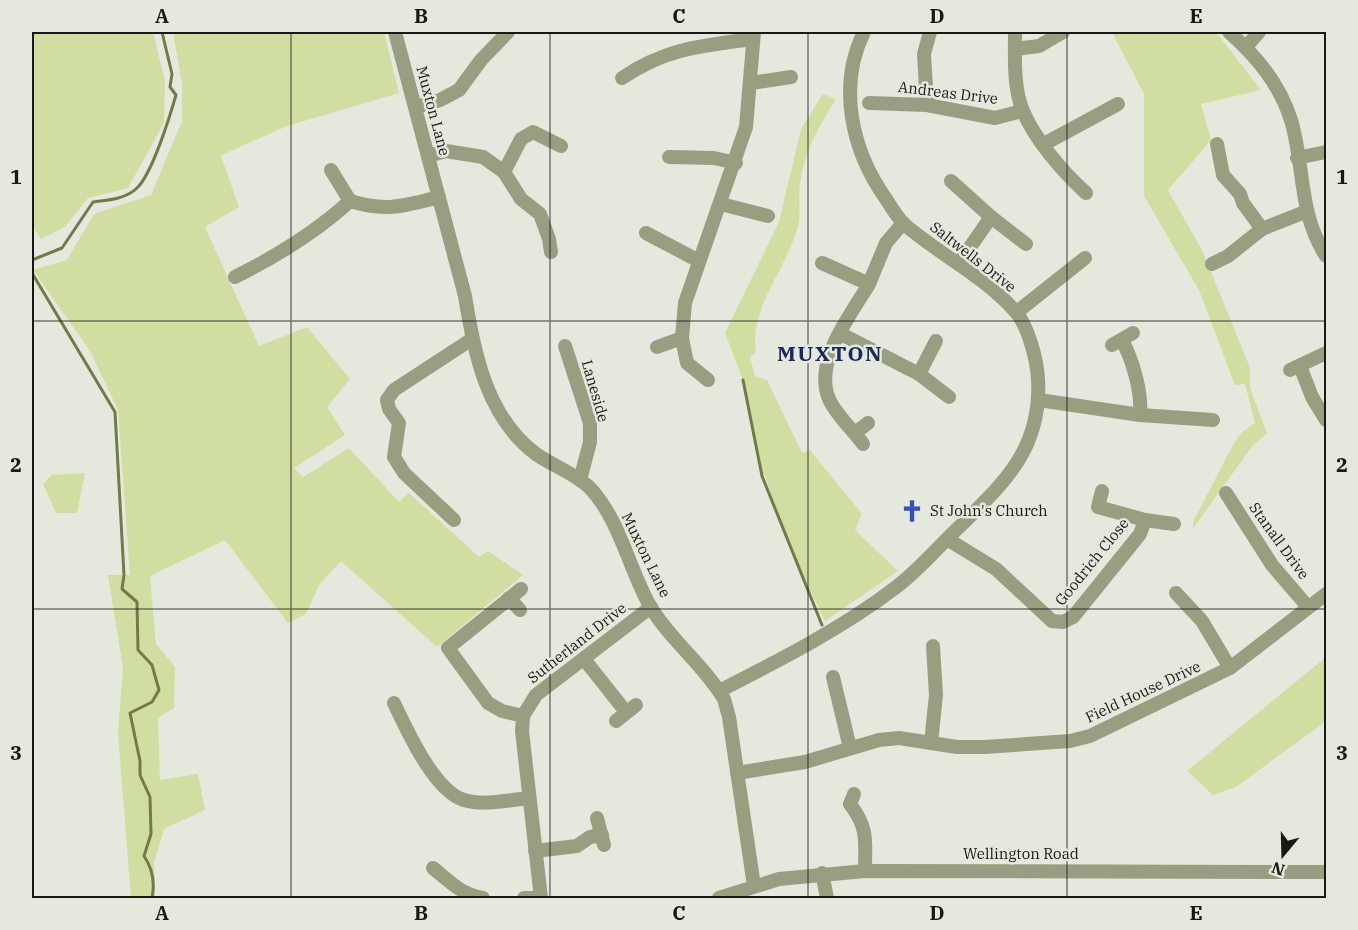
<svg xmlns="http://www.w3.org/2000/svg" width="1358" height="930" font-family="'IBM Plex Serif',serif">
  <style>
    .green { fill: #d1dea1 }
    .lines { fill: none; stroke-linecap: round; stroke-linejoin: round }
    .stream { stroke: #717b49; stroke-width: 3 }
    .minor { stroke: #989f81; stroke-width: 14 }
    .grid { fill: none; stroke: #181915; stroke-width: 1.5; stroke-opacity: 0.55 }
    .labels { text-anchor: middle; stroke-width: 5; stroke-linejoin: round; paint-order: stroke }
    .street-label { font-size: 15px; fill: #181915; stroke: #e5e8dc }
    .poi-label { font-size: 15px; fill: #181915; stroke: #e5e8dc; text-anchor: start }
    .district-label { font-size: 21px; font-weight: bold; letter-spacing: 1.5px; fill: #192960; stroke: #e5e8dc }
    .neatline { fill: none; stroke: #181915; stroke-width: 2 }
    .grid-label { font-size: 20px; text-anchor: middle; font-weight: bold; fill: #181915 }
  </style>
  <rect width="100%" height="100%" fill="#e5e8dc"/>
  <g class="green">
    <path d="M32,32H153L165,81L164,123L128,188L88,198L65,227L41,239L32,226Z"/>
    <path d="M173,32H384L399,93L287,126L224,154L221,156L239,207L205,227L259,346L307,327L350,379L327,407L345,435L294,468L303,477L349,448L399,502L409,493L479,557L488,551L523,575L437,647L341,561L319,585L306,614L288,623L225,540L150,576L156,644L175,667L174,708L158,718L160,780L198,774L205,810L164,829L154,863L155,898H131L118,733L123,668L108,575H130L118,410L90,351L33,270L67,260L94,214L151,195L182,121V84Z"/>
    <path d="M1112,32H1210L1219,36L1261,90L1201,104L1211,140L1168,190L1203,252L1250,368V388L1267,433L1253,445L1192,530L1194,520L1234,443L1241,433L1255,423L1245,384L1235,385L1199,290L1144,196V94Z"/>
    <path d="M823,94L836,99C819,126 804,152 800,184C798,197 801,212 798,226C788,267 749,307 756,352L750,357L755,376L767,380L802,453L810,450L862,514L855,530L898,571L825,621L785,538L765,475L762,476L743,380L725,333L779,222L801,129Z"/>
    <path d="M85,473L77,513H56L43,484L52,475Z"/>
    <path d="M1326,657V702L1324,704L1326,721L1236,787L1213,795L1187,771Z"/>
  </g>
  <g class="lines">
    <g class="stream">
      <path d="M32,260L62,248L93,202C108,200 126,199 137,188C152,174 170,116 176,95L170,87L172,74L162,32"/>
      <path d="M32,273L115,412L124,575L122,589L137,602L138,650L152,665L159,690L152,702L130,713L140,761V775L150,797L151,834L144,856C153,869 155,883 152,898"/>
      <path d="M743,380L762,476L822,625"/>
    </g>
    <g class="minor">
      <path d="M395,32L465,296C474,353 487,418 536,454C553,466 576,474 590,488C620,520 629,569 650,606C670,640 704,665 724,699L729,717L754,886"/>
      <path d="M1015,32C1015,57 1013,87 1023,111C1035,140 1063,172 1086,193"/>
      <path d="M1229,32C1257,57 1279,83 1291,120C1305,167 1298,213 1326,256"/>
      <path d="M1246,47L1259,32"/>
      <path d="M1015,49L1039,46L1063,32"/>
      <path d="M622,78C667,48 701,46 753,39"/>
      <path d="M751,83L791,77"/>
      <path d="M869,103L927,105L995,118L1022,111"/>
      <path d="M927,105L924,54L930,32"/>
      <path d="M416,107L440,100L459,90L481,60L508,32"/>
      <path d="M1044,144L1118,104"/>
      <path d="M428,156L446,151L483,157L504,172L521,199L540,214L549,239L551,252"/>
      <path d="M669,157L714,158L736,163"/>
      <path d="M1297,158L1326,152"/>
      <path d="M504,172L521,139L533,132L561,146"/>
      <path d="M951,181L991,217"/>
      <path d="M350,201C386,212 404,206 439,197"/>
      <path d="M721,204L768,216"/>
      <path d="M1262,229L1305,212"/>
      <path d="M646,233L699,261"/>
      <path d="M822,263L869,284C851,315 813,361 829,399C836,415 853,430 863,444"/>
      <path d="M959,263L991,217L1026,244"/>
      <path d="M1212,264L1228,256L1262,229L1243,203L1240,194L1223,175L1217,144"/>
      <path d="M235,277C277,256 315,233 350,201L331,170"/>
      <path d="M869,284L886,243L903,223"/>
      <path d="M1017,312L1085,258"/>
      <path d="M841,334L919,374L949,397"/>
      <path d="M1122,340C1133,361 1142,392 1140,415L1213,420"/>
      <path d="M1112,345L1133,333"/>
      <path d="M565,346L590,423V442L580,480"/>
      <path d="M657,347L682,338"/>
      <path d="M1300,366L1312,397L1326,420"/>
      <path d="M1290,370L1326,353"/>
      <path d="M919,374L936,341"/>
      <path d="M708,380L687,363L682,338L685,303L746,127L754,32"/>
      <path d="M1039,400L1140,415"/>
      <path d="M855,433L868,423"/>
      <path d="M1226,493L1272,565L1308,607"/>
      <path d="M454,520L404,473L394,457L399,423L389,409L387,400L394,390L472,339"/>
      <path d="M1145,520L1174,524"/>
      <path d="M947,539L996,569L1052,621L1063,622L1073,617L1140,534L1145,520L1098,507L1102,491"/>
      <path d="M521,589L448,648L488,703L502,711L523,716"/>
      <path d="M1176,593L1202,621L1230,668"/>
      <path d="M509,598L520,610"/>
      <path d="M584,659L626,712"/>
      <path d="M833,677L850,748"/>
      <path d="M719,691C780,660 841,629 895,588C918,571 937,548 958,528C1004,483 1042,449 1038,379C1037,360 1028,325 1015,311C984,276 940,255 904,224C897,217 891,207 886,199C852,151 837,87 864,32"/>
      <path d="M394,703C407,730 434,791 464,800C484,806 509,800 529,798"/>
      <path d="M616,721L636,705"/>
      <path d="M931,743L936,695L933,646"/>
      <path d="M737,773L805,762L879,740L899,738L957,747H985L1070,741L1090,736L1230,668L1326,594"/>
      <path d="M854,794L850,804C869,829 865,841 865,871"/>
      <path d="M597,818L604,845"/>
      <path d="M535,851L577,846L590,837L602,835"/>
      <path d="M433,868C449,881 462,895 483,898"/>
      <path d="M822,873L827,898"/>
      <path d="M524,898H541"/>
      <path d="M541,898L522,731L523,716L536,695L651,607"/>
      <path d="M719,898L779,879L865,871L1326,872"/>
    </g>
  </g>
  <path class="grid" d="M291,32V898M550,32V898M808,32V898M1067,32V898M32,321H1326M32,609H1326"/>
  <defs>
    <g id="church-bare" transform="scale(1.8)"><path d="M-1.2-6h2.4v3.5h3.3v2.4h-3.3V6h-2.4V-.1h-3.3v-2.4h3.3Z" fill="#3450c1" stroke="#e5e8dc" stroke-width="2.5" paint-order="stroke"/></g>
  </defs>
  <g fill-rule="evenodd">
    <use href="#church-bare" x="912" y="511"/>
  </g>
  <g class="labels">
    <g class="street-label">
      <text transform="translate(948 93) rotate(7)" y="5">Andreas Drive</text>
      <text transform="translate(433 111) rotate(75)" y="5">Muxton Lane</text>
      <text transform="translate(973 257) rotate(38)" y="5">Saltwells Drive</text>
      <text transform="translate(595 391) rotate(74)" y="5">Laneside</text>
      <text transform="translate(1279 541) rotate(54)" y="5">Stanall Drive</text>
      <text transform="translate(646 555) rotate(64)" y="5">Muxton Lane</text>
      <text transform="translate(1092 562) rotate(-51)" y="5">Goodrich Close</text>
      <text transform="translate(577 643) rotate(-38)" y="5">Sutherland Drive</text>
      <text transform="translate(1143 692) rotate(-25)" y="5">Field House Drive</text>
      <text x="1021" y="859">Wellington Road</text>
    </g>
    <g class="poi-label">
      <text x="930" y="516">St John's Church</text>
    </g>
    <g class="district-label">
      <text x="830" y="361">MUXTON</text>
    </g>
  </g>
  <rect width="1358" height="930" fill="none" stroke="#e5e8dc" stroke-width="66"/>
  <g transform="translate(1283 855) rotate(199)" stroke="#e5e8dc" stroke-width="4.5" paint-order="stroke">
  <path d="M0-4.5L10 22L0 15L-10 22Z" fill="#181915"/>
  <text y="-9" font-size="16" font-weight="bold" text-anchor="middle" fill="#181915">N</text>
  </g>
  <rect x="33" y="33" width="1292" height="864" class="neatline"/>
  <g class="grid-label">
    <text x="162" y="23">A</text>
    <text x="421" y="23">B</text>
    <text x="679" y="23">C</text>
    <text x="937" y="23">D</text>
    <text x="1196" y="23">E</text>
    <text x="16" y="184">1</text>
    <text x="1342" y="184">1</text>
    <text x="16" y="472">2</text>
    <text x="1342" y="472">2</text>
    <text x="16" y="760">3</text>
    <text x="1342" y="760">3</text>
    <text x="162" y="920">A</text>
    <text x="421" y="920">B</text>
    <text x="679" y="920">C</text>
    <text x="937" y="920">D</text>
    <text x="1196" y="920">E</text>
  </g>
</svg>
